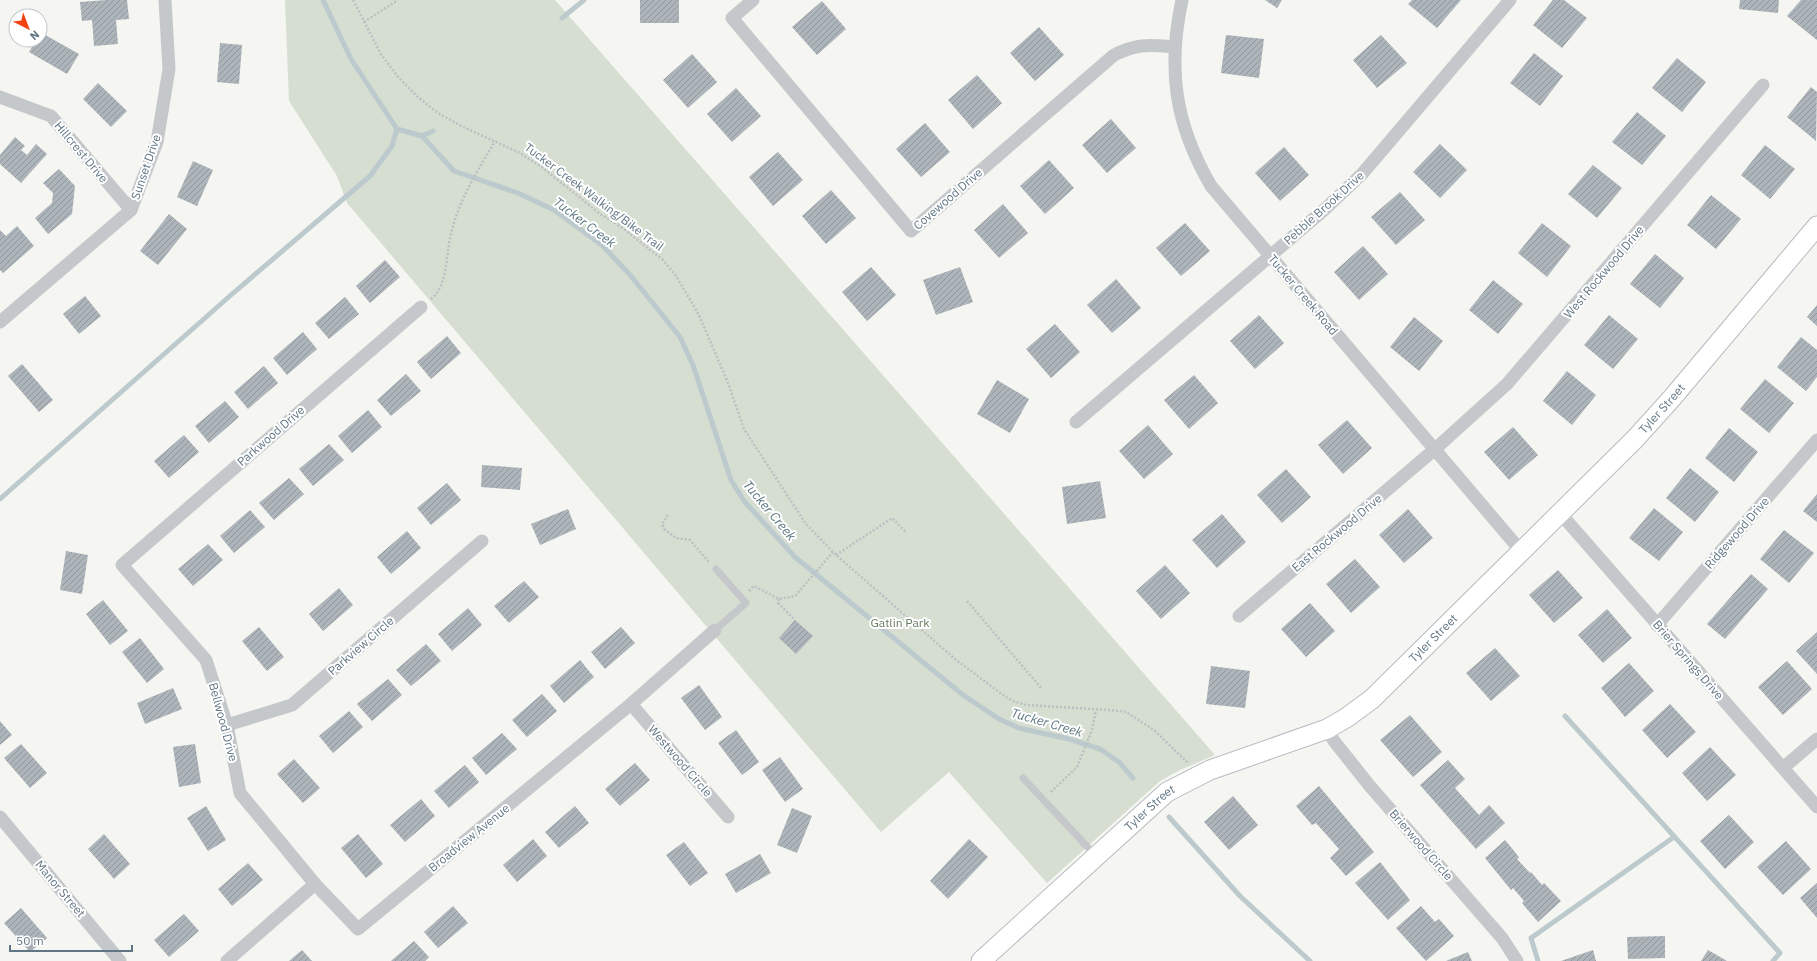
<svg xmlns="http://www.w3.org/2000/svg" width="1817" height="961" font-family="'IBM Plex Sans',sans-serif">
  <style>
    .green { fill: #d6ddd1 }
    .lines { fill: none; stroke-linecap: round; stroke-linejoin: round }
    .stream { stroke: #bccace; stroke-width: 5 }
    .building { fill: url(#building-hatch) }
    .secondary-casing { stroke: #b6bcc0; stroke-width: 21 }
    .path { stroke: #bdc0c2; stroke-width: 2.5; stroke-dasharray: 2 2; stroke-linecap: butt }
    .lane { stroke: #c4c8cb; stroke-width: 7 }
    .street { stroke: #c4c8cb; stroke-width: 13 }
    .secondary { stroke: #fff; stroke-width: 19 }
    .labels { text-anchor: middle; stroke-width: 4; stroke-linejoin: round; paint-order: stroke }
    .street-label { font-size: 12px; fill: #617685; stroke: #fff }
    .park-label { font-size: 12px; fill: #677b61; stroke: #fff }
    .water-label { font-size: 13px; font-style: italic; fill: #5d7982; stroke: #fff }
  </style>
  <defs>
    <pattern id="building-hatch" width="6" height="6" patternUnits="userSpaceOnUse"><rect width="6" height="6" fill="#adb5bb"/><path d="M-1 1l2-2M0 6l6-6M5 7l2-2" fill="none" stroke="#90989e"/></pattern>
  </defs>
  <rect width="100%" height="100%" fill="#f5f5f1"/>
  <path class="green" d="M285,0H555L1215,755L1180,770L1160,781L1047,883L949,772L881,832L347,203L337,176L289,101Z"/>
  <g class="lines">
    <g class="stream">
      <path d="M323,0L351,59L397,129L422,136L454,171L518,193L554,210L603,246L631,276L680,337L693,365L731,480L744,501L795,557L963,695L999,719L1019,728L1069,739L1100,749L1119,762L1133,778"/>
      <path d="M562,18L584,0"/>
      <path d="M422,136L433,131"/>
      <path d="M0,499L231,295L370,176L392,146L397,129"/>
      <path d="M1565,716L1780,953L1773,961"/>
      <path d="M1169,817L1240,896L1310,961"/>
      <path d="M1538,961L1531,938L1674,837"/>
    </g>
  </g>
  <g class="building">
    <path d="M107,0H127L129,19L116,20L118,44L94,46L92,20L82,21L80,2Z"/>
    <rect x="640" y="0" width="39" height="23"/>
    <path d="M1265,0H1282L1277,8Z"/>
    <path d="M1412,0H1461L1437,28L1408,4Z"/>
    <path d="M1553,0H1564L1587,18L1562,48L1533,25Z"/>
    <path d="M1740,0H1779L1778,13L1739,9Z"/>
    <path d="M1801,0H1817V40L1787,16Z"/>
    <path d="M822,1L846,29L817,55L792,27Z"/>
    <path d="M1039,27L1064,55L1035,81L1010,53Z"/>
    <path d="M40,32L79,54L67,74L29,52L36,40H40Z"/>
    <path d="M1226,35L1264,39L1259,78L1221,73Z"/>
    <path d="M1381,35L1407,63L1377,88L1353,60Z"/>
    <path d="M220,43L242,45L239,84L217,82Z"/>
    <path d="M1534,53L1563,76L1540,106L1510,83Z"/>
    <path d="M692,54L717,82L688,108L663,80Z"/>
    <path d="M1677,58L1706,82L1682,112L1652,88Z"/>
    <path d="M977,75L1002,103L973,129L948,100Z"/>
    <path d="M98,83L127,111L111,127L83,99Z"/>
    <path d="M1811,87L1817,92L1816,141L1787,117Z"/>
    <path d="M736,88L761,116L732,142L707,114Z"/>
    <path d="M1637,112L1666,136L1642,165L1612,142Z"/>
    <path d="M1111,119L1136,148L1107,173L1082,145Z"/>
    <path d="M925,123L950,152L921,177L896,149Z"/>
    <path d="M15,137L25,146L21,150L27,155L36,144L47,154L21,183L0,164V155Z"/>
    <path d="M1440,144L1467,170L1440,198L1413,172Z"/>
    <path d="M1765,145L1795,169L1770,199L1741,175Z"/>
    <path d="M1284,147L1309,175L1280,201L1255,173Z"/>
    <path d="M778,152L803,180L773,206L749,177Z"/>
    <path d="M1049,160L1074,188L1045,214L1020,186Z"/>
    <path d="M193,161L213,170L197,206L177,197Z"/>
    <path d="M1593,165L1622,188L1597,218L1568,194Z"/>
    <path d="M59,169L75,186L72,214L48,234L35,218L52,203L53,193L43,183Z"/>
    <path d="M831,190L856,218L826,244L802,216Z"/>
    <path d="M1400,192L1425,220L1396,245L1371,217Z"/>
    <path d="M1711,195L1741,219L1716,249L1687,225Z"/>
    <path d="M1003,204L1028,233L999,258L974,230Z"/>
    <path d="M169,214L187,229L158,265L140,251Z"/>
    <path d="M1185,223L1210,251L1181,276L1156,248Z"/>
    <path d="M1542,223L1571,246L1547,277L1518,253Z"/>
    <path d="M17,226L34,246L3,273L0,270V230L6,236Z"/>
    <path d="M1363,246L1388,274L1359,300L1334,272Z"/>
    <path d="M1655,254L1684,278L1660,308L1630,284Z"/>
    <path d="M385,260L400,277L370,303L356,286Z"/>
    <path d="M871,267L896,295L867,321L842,292Z"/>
    <path d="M960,267L973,302L936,315L923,280Z"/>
    <path d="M1116,279L1141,308L1112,333L1087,305Z"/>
    <path d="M1493,280L1523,304L1498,334L1469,310Z"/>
    <path d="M85,296L101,316L79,334L63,314Z"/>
    <path d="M345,297L359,314L329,339L315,323Z"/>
    <path d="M1817,305V326L1807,317Z"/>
    <path d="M1259,315L1284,343L1255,369L1230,341Z"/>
    <path d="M1609,315L1638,339L1613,369L1584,345Z"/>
    <path d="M1414,317L1443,341L1419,371L1390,347Z"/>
    <path d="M1055,324L1080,352L1051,378L1026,349Z"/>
    <path d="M303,332L317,349L287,375L273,358Z"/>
    <path d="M447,336L461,353L431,379L417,362Z"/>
    <path d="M1801,337L1817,350V377L1806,391L1777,367Z"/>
    <path d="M22,364L53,400L39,412L8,376Z"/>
    <path d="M264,366L278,383L248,409L234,392Z"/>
    <path d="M1567,371L1596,395L1572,425L1543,401Z"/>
    <path d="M406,374L421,391L391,416L377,400Z"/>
    <path d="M1194,375L1218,403L1189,429L1164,400Z"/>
    <path d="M1765,379L1794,403L1769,433L1740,409Z"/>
    <path d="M997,380L1029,399L1010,433L977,414Z"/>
    <path d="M225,401L239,417L209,443L195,426Z"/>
    <path d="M368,410L382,427L352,453L338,436Z"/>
    <path d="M1347,420L1372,448L1343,474L1318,445Z"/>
    <path d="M1148,425L1173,454L1144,479L1119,451Z"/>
    <path d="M1513,427L1538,455L1509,480L1484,452Z"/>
    <path d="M1729,428L1758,452L1734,482L1705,458Z"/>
    <path d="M184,435L199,452L169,478L154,461Z"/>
    <path d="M329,444L344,460L313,486L299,469Z"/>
    <path d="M482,465L522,468L520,490L481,487Z"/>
    <path d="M1690,468L1719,492L1695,522L1666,498Z"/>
    <path d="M1286,469L1311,497L1282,523L1257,495Z"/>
    <path d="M289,478L304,494L274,520L259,503Z"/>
    <path d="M1100,481L1106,518L1067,524L1062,487Z"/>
    <path d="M447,483L461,500L431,525L417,508Z"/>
    <path d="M1817,494V522L1803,511Z"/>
    <path d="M1654,508L1683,532L1659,561L1629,538Z"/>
    <path d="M568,509L576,529L540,545L531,524Z"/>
    <path d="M1408,509L1433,538L1404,563L1379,535Z"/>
    <path d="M250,510L265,527L234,553L220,536Z"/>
    <path d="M1222,514L1246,542L1217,568L1192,540Z"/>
    <path d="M1784,530L1814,553L1789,583L1760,559Z"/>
    <path d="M407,531L421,548L391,574L377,557Z"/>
    <path d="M208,544L223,560L193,586L178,569Z"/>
    <path d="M66,551L88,555L82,594L60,590Z"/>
    <path d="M1355,559L1380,587L1351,613L1326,584Z"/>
    <path d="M1165,565L1190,593L1161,619L1136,591Z"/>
    <path d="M1558,570L1583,598L1554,623L1529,595Z"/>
    <path d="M1751,574L1768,589L1725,639L1707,624Z"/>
    <path d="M524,581L539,597L509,623L494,606Z"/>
    <path d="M339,588L353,605L323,631L309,614Z"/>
    <path d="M103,600L128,631L110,645L86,614Z"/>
    <path d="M1310,603L1335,631L1306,657L1281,629Z"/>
    <path d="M468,608L482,625L452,651L438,634Z"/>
    <path d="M1607,609L1632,638L1603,663L1578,635Z"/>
    <path d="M795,620L813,636L796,654L779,638Z"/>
    <path d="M259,627L284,657L267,671L242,641Z"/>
    <path d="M621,627L635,643L605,669L591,652Z"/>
    <path d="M1817,632V674L1796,651Z"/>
    <path d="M140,638L164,669L147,683L122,652Z"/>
    <path d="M426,644L441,661L411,686L396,670Z"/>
    <path d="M1495,648L1520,676L1491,701L1466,673Z"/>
    <path d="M580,660L594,677L564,703L550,686Z"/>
    <path d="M1787,661L1812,689L1783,715L1758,687Z"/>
    <path d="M1629,663L1654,691L1625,717L1601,688Z"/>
    <path d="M1211,666L1250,671L1245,708L1206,704Z"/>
    <path d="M388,679L402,695L372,721L357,704Z"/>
    <path d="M699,685L722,717L705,730L681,698Z"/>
    <path d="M173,688L182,709L145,724L137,703Z"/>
    <path d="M542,694L557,711L527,737L512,720Z"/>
    <path d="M1670,704L1696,732L1667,758L1642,730Z"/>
    <path d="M349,711L363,727L333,753L319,736Z"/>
    <path d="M1410,715L1442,752L1413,777L1380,740Z"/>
    <path d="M0,721L12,735L0,745Z"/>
    <path d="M736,730L759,762L742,775L718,743Z"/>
    <path d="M502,733L517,749L486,775L472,758Z"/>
    <path d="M21,744L47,773L30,788L4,758Z"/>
    <path d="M195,744L201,783L179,787L173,747Z"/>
    <path d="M1710,747L1736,775L1707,801L1682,773Z"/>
    <path d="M780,757L803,789L785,802L762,770Z"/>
    <path d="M294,759L320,788L303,803L277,774Z"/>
    <path d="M1448,760L1465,779L1455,788L1479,815L1489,805L1505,823L1476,849L1420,785Z"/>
    <path d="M635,763L650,780L620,806L605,789Z"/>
    <path d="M465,765L479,782L449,808L434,791Z"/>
    <path d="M1319,786L1374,852L1346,876L1330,858L1339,849L1316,823L1312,825L1296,806Z"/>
    <path d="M1233,796L1258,825L1229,850L1204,822Z"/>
    <path d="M421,799L435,816L405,842L390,825Z"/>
    <path d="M206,806L226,840L208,851L187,818Z"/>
    <path d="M575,806L589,823L559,848L545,832Z"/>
    <path d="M792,808L812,816L797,853L777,845Z"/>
    <path d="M1729,815L1754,842L1725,869L1700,841Z"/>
    <path d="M104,834L130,864L114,879L88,849Z"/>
    <path d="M358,834L383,864L366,878L341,848Z"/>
    <path d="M533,839L547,856L517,882L503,865Z"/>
    <path d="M969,839L988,857L948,899L930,881Z"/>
    <path d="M1505,840L1519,857L1517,859L1530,873L1531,872L1542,885L1544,883L1561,901L1538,922L1522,903L1524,901L1513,888L1511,890L1485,858Z"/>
    <path d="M1786,841L1811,869L1783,895L1757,867Z"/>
    <path d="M684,842L708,873L690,886L666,855Z"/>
    <path d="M760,854L771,873L736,893L725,874Z"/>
    <path d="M1380,862L1410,900L1388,920L1355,883Z"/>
    <path d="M248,863L263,880L232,906L218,889Z"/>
    <path d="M1817,883V918L1800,898Z"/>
    <path d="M453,906L468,923L438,948L424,932Z"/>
    <path d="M1421,906L1435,922L1439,919L1454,936L1426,961L1396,928Z"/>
    <path d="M21,908L47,938L30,952L4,923Z"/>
    <path d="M184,914L199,931L169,957L154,940Z"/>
    <path d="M1665,936V958L1628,959L1627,937Z"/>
    <path d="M414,941L429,957L425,961H391Z"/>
    <path d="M302,950L312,961H289Z"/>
    <path d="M1593,950L1596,961H1561Z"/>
    <path d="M1708,950L1727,961H1701Z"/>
    <path d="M1468,952L1472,961H1446Z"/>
  </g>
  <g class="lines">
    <g class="secondary-casing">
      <g id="secondary">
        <path id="s1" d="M981,961L1167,792L1210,770L1327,729L1346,718L1372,699L1635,439L1672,398L1817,226"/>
      </g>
    </g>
    <g class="path">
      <path d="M353,0L382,56L399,78L418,97L438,113L461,126L520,153L543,168L600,214L620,226L663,260L676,276L699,315L728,383L744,429L806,524L836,555L955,659L1003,695L1013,701L1026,705L1110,710L1126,712L1154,730L1188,763"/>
      <path d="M364,22L398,0"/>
      <path d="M431,299C447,287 446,257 450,239C457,202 477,172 495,141"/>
      <path d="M668,515L662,524L664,529L676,538L690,540L709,562"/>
      <path d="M836,555L892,518L907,533"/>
      <path d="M749,591L754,586L779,599L795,596L833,552"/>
      <path d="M779,599L778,603L795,620"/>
      <path d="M967,601L1042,689"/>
      <path d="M1051,792L1077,767L1092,730L1096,710"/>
    </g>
    <g class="lane">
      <path d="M715,630L746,603L716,569"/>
      <path d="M1023,778L1096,856"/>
    </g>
    <g class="street">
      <path d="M753,0L732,18L911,231L1114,55C1138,43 1149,45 1174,47"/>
      <path d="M1182,0C1167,70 1175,124 1211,186L1521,551"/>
      <path d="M0,97L51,116L131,210"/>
      <path d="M421,307L122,565L206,660L227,725L240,793L315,884L358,929L631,704L715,630"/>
      <path d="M0,322L131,210L157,142L169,69L165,0"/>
      <path d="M1076,422L1325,209L1362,174L1510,0"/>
      <path d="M1560,513L1817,807"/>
      <path d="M1239,616L1434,450L1507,384L1763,85"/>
      <path d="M1657,625L1817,440"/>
      <path d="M631,704L728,817"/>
      <path d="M227,725L292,705L482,541"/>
      <path d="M1327,729L1334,741L1369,785L1502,938L1517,961"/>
      <path d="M1783,768L1817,739"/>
      <path d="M0,817L120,961"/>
      <path d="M227,961L315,884"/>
    </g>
    <use href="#secondary" class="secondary"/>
  </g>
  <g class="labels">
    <g class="street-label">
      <text transform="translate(81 152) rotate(50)" y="4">Hillcrest Drive</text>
      <text transform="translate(146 167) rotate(-71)" y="4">Sunset Drive</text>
      <text transform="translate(594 197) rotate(37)" y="4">Tucker Creek Walking/Bike Trail</text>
      <text transform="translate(948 199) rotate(-41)" y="4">Covewood Drive</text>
      <text transform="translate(1324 208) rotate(-42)" y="4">Pebble Brook Drive</text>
      <text transform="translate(1604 272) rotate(-50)" y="4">West Rockwood Drive</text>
      <text transform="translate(1303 295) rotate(50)" y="4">Tucker Creek Road</text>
      <text dy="4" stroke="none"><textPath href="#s1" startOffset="888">Tyler Street</textPath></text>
      <text transform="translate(271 436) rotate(-41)" y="4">Parkwood Drive</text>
      <text transform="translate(1337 533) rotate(-40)" y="4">East Rockwood Drive</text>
      <text transform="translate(1737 533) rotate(-49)" y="4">Ridgewood Drive</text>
      <text dy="4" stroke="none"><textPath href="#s1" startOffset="564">Tyler Street</textPath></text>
      <text transform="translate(361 646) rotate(-41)" y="4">Parkview Circle</text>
      <text transform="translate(1688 660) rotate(49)" y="4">Brier Springs Drive</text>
      <text transform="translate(223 722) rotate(75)" y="4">Bellwood Drive</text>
      <text transform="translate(680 761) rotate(49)" y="4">Westwood Circle</text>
      <text dy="4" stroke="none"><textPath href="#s1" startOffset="228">Tyler Street</textPath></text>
      <text transform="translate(469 838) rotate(-39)" y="4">Broadview Avenue</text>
      <text transform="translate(1421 845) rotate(49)" y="4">Brierwood Circle</text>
      <text transform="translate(60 889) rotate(50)" y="4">Manor Street</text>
    </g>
    <g class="park-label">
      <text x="900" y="627">Gatlin Park</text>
    </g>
    <g class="water-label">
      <text transform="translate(585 222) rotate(37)" y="5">Tucker Creek</text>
      <text transform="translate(770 510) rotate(50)" y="5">Tucker Creek</text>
      <text transform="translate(1047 722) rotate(16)" y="5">Tucker Creek</text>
    </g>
  </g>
  <g transform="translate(28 28) rotate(138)"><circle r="19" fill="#ffffff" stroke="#c0c8ce"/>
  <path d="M0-3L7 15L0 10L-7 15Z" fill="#f24313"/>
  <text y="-6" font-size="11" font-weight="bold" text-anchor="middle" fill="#617685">N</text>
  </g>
  <path d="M10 945v6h122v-6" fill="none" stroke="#617685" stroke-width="2"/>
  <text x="16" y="945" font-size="12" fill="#617685" stroke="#ffffff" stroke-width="3" paint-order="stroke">50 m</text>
</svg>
